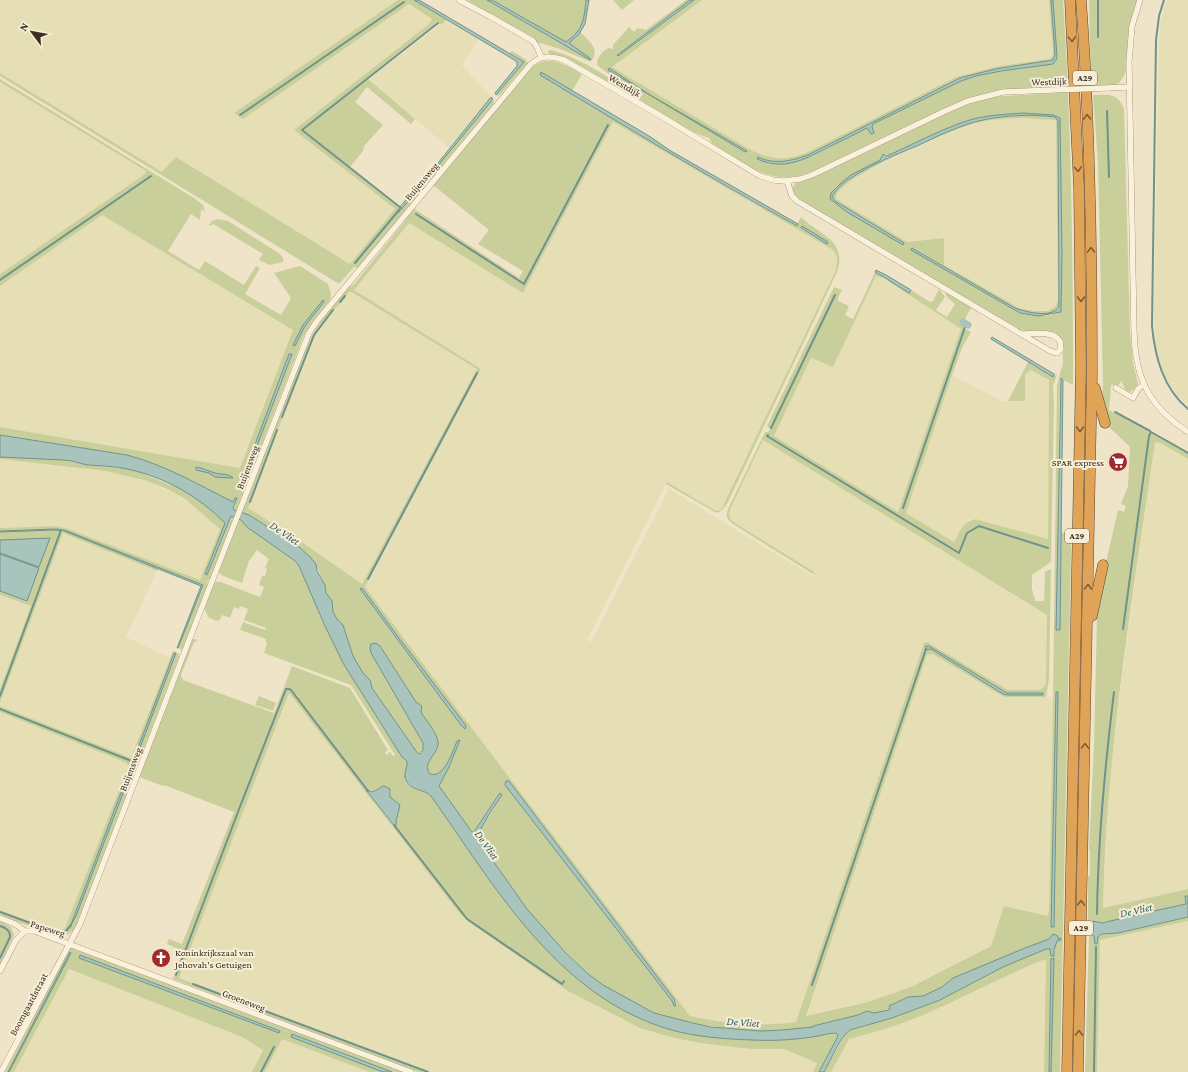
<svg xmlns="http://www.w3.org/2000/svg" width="1188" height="1072" font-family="'Crimson Pro',serif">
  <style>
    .farmland { fill: #e6deb5 }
    .green { fill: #c9cf9b; fill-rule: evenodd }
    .water { fill: #a9c4bc; stroke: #6f938a }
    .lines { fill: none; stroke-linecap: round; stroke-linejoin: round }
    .stream { stroke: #6f938a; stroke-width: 2 }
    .canal { stroke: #a9c4bc; stroke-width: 7 }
    .street-casing { stroke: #8d765c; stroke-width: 6 }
    .highway-casing { stroke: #5b4430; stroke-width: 11 }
    .street { stroke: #faf1dc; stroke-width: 5.5 }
    .highway { stroke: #e0a458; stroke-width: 10 }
    .street-bridge-casing { stroke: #8d765c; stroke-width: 6; stroke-linecap: butt }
    .street-bridge { stroke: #faf1dc; stroke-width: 5.5 }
    .oneway { stroke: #7e5d36 }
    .labels { text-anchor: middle; stroke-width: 4; stroke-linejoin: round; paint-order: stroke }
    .shield { fill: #f7eed8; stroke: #756857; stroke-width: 1 }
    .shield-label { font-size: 9px; font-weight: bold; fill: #3d2e20 }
    .street-label { font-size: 10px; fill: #3d2e20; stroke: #f7eed8 }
    .poi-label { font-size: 10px; fill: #3d2e20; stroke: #f7eed8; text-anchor: end }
    .water-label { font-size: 11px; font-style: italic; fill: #2f5d5a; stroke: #f7eed8 }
  </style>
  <rect width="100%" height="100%" fill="#f0e4c8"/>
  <g class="farmland">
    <path d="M0,0H398L235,113L243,119L409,4L433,20L429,24L294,130L395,210L350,264L176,157L162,172L0,73Z"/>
    <path d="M702,0H1049L1053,54L1050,59L999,66L956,77L810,151L788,158L774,159L766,157L749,149L612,67Z"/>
    <path d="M1167,0H1188V406L1176,394L1165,376L1156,351L1155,335L1154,309L1159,39L1160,22Z"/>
    <path d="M447,19L479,38L462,65L491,97L449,148L369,79Z"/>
    <path d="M0,82L146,171L145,174L0,274Z"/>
    <path d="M1021,118L1056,119L1058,300L1056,306L1051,310L1034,311L1014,306L944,265V238L907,242L836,199V195L841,188L861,174L934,139L977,123L989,120Z"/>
    <path d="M613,122L833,250L836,253L837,263L835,272L723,506L719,511L714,510L667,482L587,640L591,642L669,489L812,576L814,572L732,521L729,518V512L731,507L763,440L1048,616L1046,682L1044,687L1039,690L1013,691L1003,688L927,642L924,643L796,1022L780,1024L743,1023L722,1021L690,1016L365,587L481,369L354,290L409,223L523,293Z"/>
    <path d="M102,215L293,330L240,468L0,427V286Z"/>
    <path d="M876,276L885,279L961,329L898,513L774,436L811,358L833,367Z"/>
    <path d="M350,291L477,369L362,584L300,541L248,508L313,339L323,325Z"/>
    <path d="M1031,370L1049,380L1048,539L978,519L973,520L964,525L954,542L906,513L952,375L1004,402L1025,401V374Z"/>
    <path d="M1155,441L1188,459V889L1103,908L1107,822L1112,759L1120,692Z"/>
    <path d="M0,459L117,473L144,480L180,496L199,510L220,529L200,580L66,528L55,526L0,528Z"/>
    <path d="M63,533L157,571L126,637L170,658L131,758L0,706V703Z"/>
    <path d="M0,595L31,606L0,689Z"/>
    <path d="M933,654L1004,697H1052L1053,702L1049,912L1047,916L1004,907L991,946L972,956L913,986L894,993L864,1003L806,1016L927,655Z"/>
    <path d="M289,693L460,914L469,922L568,991L640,1028L674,1038L700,1043L751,1049H783L818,1063L813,1072H430L179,978Z"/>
    <path d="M0,712L120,760L129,764L69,922L65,928L60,931H55L0,910Z"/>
    <path d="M1188,921V1072H1097L1100,940Z"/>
    <path d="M1046,959L1044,1072H831L849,1039L894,1026L918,1017L1025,967Z"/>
    <path d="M68,969L242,1037L263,1050L252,1072H14Z"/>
    <path d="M282,1039L369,1072H265Z"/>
  </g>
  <g class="green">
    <path d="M398,0H414L447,19L441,25L437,22L301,130L398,207L399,209L398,211L399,212L423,184L425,187L358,268L354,267L339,284L0,76V73L162,172L176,157L350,264L395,209L294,130L429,24L432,19L409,4L243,119L234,113Z"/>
    <path d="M467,0H487L590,60V59L569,44V42L580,32C589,41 601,49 591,61H588L560,49L537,42Z"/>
    <path d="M492,0H586C584,20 583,30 566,42Z"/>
    <path d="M613,0H634L622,10Z"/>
    <path d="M686,0H690L617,54L618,56L694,0H702L612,67L749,149C772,161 786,161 810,151L956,77L999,66L1050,59L1053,54L1049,0H1051L1055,55L1053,60L995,69L960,78L808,155C790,162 776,165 758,157L757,159C782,172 805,159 828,148C841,141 854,135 867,128L871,134L874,133L872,127L873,124L950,86L968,78L1001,71L1053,64L1056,60L1057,57L1053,0H1063C1071,122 1073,245 1073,368V385L1061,379L1060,381L1057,630H1060V629L1061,533H1071V551L1060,1072H1051L1053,958L1051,959L1049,1072H1044L1046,959C1002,976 961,999 918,1017C896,1026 872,1033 849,1039L831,1072H824L841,1042L848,1031L892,1018L940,1000L1003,967L1046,949H1050L1051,956H1053L1057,941L1061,940L1060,938L1058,939V936L1054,934L1048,940L1025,948L953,978L942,987L923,996L908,997L889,1006L890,1008L889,1010L874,1013L867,1011L858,1015L813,1026V1027L782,1030L760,1031L723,1028L693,1023L654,1013L610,990L595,980L587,973L546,932L516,895L484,847L478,832L502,795L500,793L497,797L474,833L467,825L439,786L449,767L460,740L458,741C453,751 444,779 430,774C421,762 439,755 438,742C437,732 426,721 421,712L422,705L416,702L381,647L377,643H373L370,647L371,653L423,743V750L420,754L416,751L372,688L370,680L363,673L353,656L342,623L337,619L333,612L332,601L326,593L325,585L314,561L297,545L249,515L241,513L302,356C314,328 329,309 349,286L350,287L354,284L402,225L413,208L519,278L523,271L478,244L489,230L433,185L530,69C548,53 565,64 582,74L572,91L542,73L540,75L751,201L796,226L801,217C819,235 848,240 837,272L728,502L723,509L718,513L713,511L666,484L667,482L714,510L719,511L722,508L835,272C837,264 839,257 833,250L613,122L523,293L409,223L354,290L481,369L365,587L690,1016C724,1023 762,1027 796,1022L924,643L927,642L1008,690H1039L1044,687L1046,682L1047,615L763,440L731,507C729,513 728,517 732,521L814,572L813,574L733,524C726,519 725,515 729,507L765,432H768L770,429L767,426L834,287L842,290L838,298V301L849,306L845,315L853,319L873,277V276L875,272L884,277L909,292L911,290L930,302L933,301L939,289L945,297L936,310L947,317L955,304L946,296L945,292L946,291L974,308C978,312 978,314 977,320V312L971,308L963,323L964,328L971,332L962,348L952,375L906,513L954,542C960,532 962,522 976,519L1048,539L1049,380L1031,370L1025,374V401H1008L1028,362L1052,376L1054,374L1057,375L1053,386L1054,402L1051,562L1032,575V591H1033V596L1035,597V601H1044L1045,572L1048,570H1051L1049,679L1046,697H1004L933,654L927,655L806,1016L864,1003L894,993L913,986L991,946L1004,906L1047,916L1049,912L1053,702L1057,385L1063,363L1062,343L1059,337L1049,332H1026L1014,327L801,202L796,197L792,190L794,185L796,183L823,173L912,129L961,107L989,98L1003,96L1055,93V87L996,92L968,99L945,108L809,173C769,187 746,164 713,145L709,138L693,132L646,105L626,88L597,65C597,57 602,52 608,48L613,49V45L629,27L634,32L637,28L646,30ZM609,68L650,95L747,152H744L608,70ZM1023,113L1057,116L1060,120L1062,253L1061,312C1047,317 1034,317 1020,313L911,249L913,248L1015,308C1027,312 1052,320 1059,306L1058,121L1056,118C1038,112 999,116 980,121C958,126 936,137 915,147C894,156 871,165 852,177C844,182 836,189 832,197L835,201L904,243L903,245L847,212L830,199C829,184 868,166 880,160L882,154L889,155C916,143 949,125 977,118C992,115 1008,114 1023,113ZM1021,118L1056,120L1058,300L1055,307L1048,311H1034L1019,308L944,265V238L907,242L836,199V195C848,173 949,131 976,123C991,119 1006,119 1021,118ZM802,227L828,242L827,244L801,229ZM876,276L885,279L961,329L898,512L774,436L811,358L833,367ZM350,291L477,369L362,584L300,541L248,508L313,339L323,324ZM362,588L399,638L464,723L466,726L465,729L461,725L360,590ZM926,646H929L1007,693H1043V695L1004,694L931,649L925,650ZM1056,692H1058L1054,927H1051ZM507,781H509L674,999L677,1005L676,1006H674L672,1001L656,980L505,785Z"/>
    <path d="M1089,0H1137L1129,30L1126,70L1124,76L1119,83L1114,85H1091Z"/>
    <path d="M550,50C570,53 618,80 631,96L561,56L549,54L548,51Z"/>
    <path d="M512,51L525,59L528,63L499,96L496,95L524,62L510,53Z"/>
    <path d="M0,79L194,198L203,205L205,212L201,209L200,220L191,214L168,251L199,270L205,261L244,285L256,266L260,268L245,294L281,315L291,298L274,273L300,266L328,284L331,294L330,300L313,321L303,338L236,511L233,509L237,499L235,498L233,502C199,485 165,465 127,455L0,435V427L240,468L293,330L102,215L0,286V274L145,174L146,171L0,82ZM289,354H291L239,487Z"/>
    <path d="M368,79L415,119L411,124L367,87L355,102L383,125L364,146L363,151L350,167L303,130Z"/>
    <path d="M1093,95C1109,95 1117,92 1124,109L1130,332L1133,363L1138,384L1134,389L1130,392L1126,391L1121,381L1119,385H1111L1109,410L1188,454V459L1160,443L1155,442C1133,596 1106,751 1103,908L1188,889V896H1185L1186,904L1154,911L1152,904L1151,912L1127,917L1125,910L1124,918L1103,923L1094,921L1092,930L1088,931V876L1090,875V850L1089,849L1094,745L1097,619L1099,593L1118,510L1124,512L1126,506L1121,504L1128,486L1130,447L1108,426L1102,399L1103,385L1098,164Z"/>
    <path d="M493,99L494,103L432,178L430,180L427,179Z"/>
    <path d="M218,219L228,221L280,254L283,258V262L270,265L259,260L263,254L213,224L211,226L209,225L212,221Z"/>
    <path d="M0,457L65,460L86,465L122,468L139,472L185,491L207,506L225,523L205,574L207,575L230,516L234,517L210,579L208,580L207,583L208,585L182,650L178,648L203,585L64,530L57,529L0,531V528L55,526L66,528L200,580L220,529L184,498L167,489L144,480L105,471L0,459Z"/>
    <path d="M239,519L242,521L247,527L293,560L299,566L325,626L343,663L402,757L407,761C408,765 405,769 405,774C404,791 423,789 431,796C494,885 556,995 668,1029C703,1039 743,1041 779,1040C799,1040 817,1035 836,1033L838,1036L819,1072H813L817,1063L784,1049H751L700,1043L674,1038L640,1028L568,991L469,922L460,914L289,693L179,978L430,1072H418L173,979L183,951L167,944L169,939L182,944L234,812L164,785L163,786L139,777L191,640L195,639L198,640L194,642L181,675L183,680L274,713L292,666L350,688L388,750L385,752L386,755L390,752L393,756L395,755L351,685L264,653L267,643L265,642L266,639L240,630L243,622L265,630L266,628L244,620L248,609L240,606L239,609L234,607L230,618L222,615L220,620L217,621L209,618L204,608L214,582H221L260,597L264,587L259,585L262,576H265L267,569L265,568L269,559L257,550L249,561L242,583L223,576L218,572ZM381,787L391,791L390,797L400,806L396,819V826L394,827L366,790L367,789L370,792H372Z"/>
    <path d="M53,530L68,533L158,569L157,571L63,533L0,703V689L31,606L0,595V532Z"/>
    <path d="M173,651L179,654V657L77,924C72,934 66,937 55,936L0,915V910L55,931H60L65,928L129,765L120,760L0,712V706L131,758Z"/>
    <path d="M259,696L276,703L273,711L255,705Z"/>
    <path d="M1188,917V921L1100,940L1097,1072H1085L1089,934L1092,933V934L1095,937V943H1097L1098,937L1102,934L1118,933Z"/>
    <path d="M0,920L11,927L14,935L0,965Z"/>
    <path d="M70,948H72L404,1072H392L293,1034L292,1037L383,1072H369L282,1039L265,1072H252L263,1050L242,1037L69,969L14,1072H9L70,953L8,1072H5ZM80,955L280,1031L279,1033L79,958Z"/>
  </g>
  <g class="water">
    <path d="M414,0H419L524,62L496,95L495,93L517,66V63L516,61Z"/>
    <path d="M487,0H492L566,42C583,30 584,20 586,0H589L585,24L579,34L569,43L591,59L590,60Z"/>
    <path d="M690,0H694L618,56L617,55Z"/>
    <path d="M1051,0H1053L1057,57L1056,60L1053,64L1001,71L976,76L961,81L873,124L872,127L874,133L871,134L867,128C854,135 841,141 827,148C803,160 784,171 757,159L758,157C775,165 791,161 808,155L960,78L995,69L1053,60L1055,55Z"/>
    <path d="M609,68L650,95L747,151L745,152L608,70Z"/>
    <path d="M541,72L649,136L671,151L798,224L797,226C710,178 625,126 540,75Z"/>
    <path d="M491,97L493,99L427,179L426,178Z"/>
    <path d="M1023,113L1053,115L1060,118L1062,253L1061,312L1038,316L1020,313L911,250L912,248L1015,308C1026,312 1053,319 1059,306L1058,121L1055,117C1032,114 1006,115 983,120C960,125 938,136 917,146C895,155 872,164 851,178C844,182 836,189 832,197L835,201L904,243L903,245L847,212L830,199L831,193L842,182L851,175L880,160L883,154L886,156L889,155C916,143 949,125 977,118C992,115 1008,114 1023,113Z"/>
    <path d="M421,182L423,184L399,212L398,211L399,208Z"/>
    <path d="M802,226L828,242L827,244L801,228Z"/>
    <path d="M876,270L886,275L911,290L909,293L884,277L875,272Z"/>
    <path d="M323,300L324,302L305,326L295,346L293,345L303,325Z"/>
    <path d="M992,337L1054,374L1053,377L991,339Z"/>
    <path d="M289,354H292L241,488L239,487Z"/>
    <path d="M1061,378L1063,380L1060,630H1056Z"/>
    <path d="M0,435L127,455C165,465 199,485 233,502L235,498H237L233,508L234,510L249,515L297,545L311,558L316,564L317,571L325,585L326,593L332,601L333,612L337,619L343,625L353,656L363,673L370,680L372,688L416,751L419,754C424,752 423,747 423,743L371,653L370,648L371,644L376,643L380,646L416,702L422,706L421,712C426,721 437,732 438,742C439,755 421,762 430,774C444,779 453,751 457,741L460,740L449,767L439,786L472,832H474L497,797L500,793L502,795L489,814L478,834L484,848L527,909L565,952L587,973L603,985L654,1013L693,1023L711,1027L760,1031L782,1030L813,1027V1026L858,1015L867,1011L874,1013L889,1010L890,1008L889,1006L908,997L923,996L942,987L953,978L1025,948L1049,939L1053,934L1058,936V939L1061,938V940L1057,941L1054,950V956H1051L1050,949H1046L1003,967L940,1000L892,1018L850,1030C840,1037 831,1060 824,1072H819L837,1038L838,1035L836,1033C828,1033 820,1036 812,1037C792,1040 772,1041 752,1040C724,1039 695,1037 668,1029C556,995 494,885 431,796C423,788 409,792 405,777C404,772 408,766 407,761L402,757L343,663L325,626L299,566L295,561L247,527L241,520L231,516L207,575L205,574L225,523C198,496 165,477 127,469C114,466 101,466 88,465C80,464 72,460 64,460C43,459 21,458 0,457Z"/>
    <path d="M196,467C203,468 208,471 215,473C222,475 228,473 233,478L215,477L209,473L196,470Z"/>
    <path d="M57,529L67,531L203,585L178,648H177L201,586L64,531L53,530L0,532V531Z"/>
    <path d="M50,538L39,567L0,553V540Z"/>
    <path d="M0,554L39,568L27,601L0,591Z"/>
    <path d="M362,588L399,638L464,723L466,726L465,729L461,725L360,589Z"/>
    <path d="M926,646H929L1007,693H1043V695H1008L1003,694L931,649L925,650Z"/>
    <path d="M174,653H176L138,753H136Z"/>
    <path d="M1056,692H1058L1057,748L1054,927H1051Z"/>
    <path d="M133,761L135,762L76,916L70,927Z"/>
    <path d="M506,781H509L674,999L676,1006H674L672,1001L656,980L505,785Z"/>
    <path d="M384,786L390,789V797L400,805L396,821V826L395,827L366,790L367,789C373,796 377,788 384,786Z"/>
    <path d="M1185,896H1188V917L1118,933L1102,934L1098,937L1097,944H1095L1094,936L1091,934V933L1089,934L1088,931L1092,930L1093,921L1102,923L1123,918L1122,911L1125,910L1127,917L1151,912L1150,905L1152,904L1154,911L1186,904Z"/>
    <path d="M70,952L71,953L9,1072H8Z"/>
    <path d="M80,955L280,1031L279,1033L79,958Z"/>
    <path d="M1054,958L1051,1072H1049L1051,959Z"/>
    <path d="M292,1034L392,1072H383L291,1037Z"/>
  </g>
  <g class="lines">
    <g class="stream">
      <path d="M1098,0V37"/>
      <path d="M1164,0L1159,16L1156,40L1152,326C1155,357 1163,388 1188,409"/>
      <path d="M1107,111L1109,177"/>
      <path d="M240,115L404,2"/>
      <path d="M401,208L302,130L438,23"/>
      <path d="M416,214L524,284L608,125"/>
      <path d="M355,263L399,210"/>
      <path d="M0,280L151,176"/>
      <path d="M340,302L345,296"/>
      <path d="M1115,412L1150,431"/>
      <path d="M282,417L314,335L333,310"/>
      <path d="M771,428L835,295"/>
      <path d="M768,435L767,436L959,553L967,533L979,526L1048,548"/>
      <path d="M250,502L277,430"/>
      <path d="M903,508L966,324"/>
      <path d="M368,579L477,373"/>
      <path d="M1123,629L1149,436L1151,432L1188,453"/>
      <path d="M0,696L61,530"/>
      <path d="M0,709L134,762"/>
      <path d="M394,825L467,919L562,984L564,981"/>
      <path d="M0,912L58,933L66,931L71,925"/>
      <path d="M1097,914C1098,840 1105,765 1114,692"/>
      <path d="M0,926C6,928 10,930 10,937L0,958"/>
      <path d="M176,975L241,804L286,689H289L291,690L368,791"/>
      <path d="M193,984L428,1072"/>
      <path d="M812,985L926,649"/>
      <path d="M261,1072L274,1047"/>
      <path d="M1094,1072L1096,947"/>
    </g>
    <path class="canal" d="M963,322L968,325"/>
    <g class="street-casing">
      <g id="street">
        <path d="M459,0L491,17L533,41L537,47L541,57"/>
        <path d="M1140,0L1132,26L1129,62L1134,331C1135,377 1148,406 1188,432"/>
        <path d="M1107,88L1129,87"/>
        <path d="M787,181L792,196L797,201L1050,351L1057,353L1061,349L1060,341C1052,330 1033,334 1022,334"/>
        <path d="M1116,388L1133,398L1138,389L1144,384"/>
        <path d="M0,918L15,924L25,931H34L411,1072"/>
        <path d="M0,971L16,940L25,931"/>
        <path d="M1,1072L80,924L198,617L309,333L317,321L531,64C541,55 551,56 564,60L659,115L760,176L773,180L784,181L800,179L812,175L943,112L968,101L1003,92L1053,90"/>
      </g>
    </g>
    <g class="highway-casing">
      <g id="highway">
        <path d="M1095,388L1105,423"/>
        <path d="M1092,616L1103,565"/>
        <path d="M1067,1072L1081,367L1079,188L1070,0"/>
        <path d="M1078,1072L1092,373C1092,248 1090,124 1081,0"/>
      </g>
    </g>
    <use href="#street" class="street"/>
    <use href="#highway" class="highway"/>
    <g class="street-bridge-casing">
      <path id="street-bridge" d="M1053,90L1107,88"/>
    </g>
    <use href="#street-bridge" class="street-bridge"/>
  </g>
  <defs><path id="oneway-chevron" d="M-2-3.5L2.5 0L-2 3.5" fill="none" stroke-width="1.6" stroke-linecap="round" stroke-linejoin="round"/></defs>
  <g class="oneway">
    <use href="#oneway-chevron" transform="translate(1072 39) rotate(87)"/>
    <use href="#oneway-chevron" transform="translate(1087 117) rotate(-92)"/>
    <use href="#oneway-chevron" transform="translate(1078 169) rotate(87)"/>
    <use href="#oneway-chevron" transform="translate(1091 250) rotate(-91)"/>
    <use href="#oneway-chevron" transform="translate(1081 299) rotate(89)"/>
    <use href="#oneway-chevron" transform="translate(1080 429) rotate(91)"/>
    <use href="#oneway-chevron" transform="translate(1088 587) rotate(-89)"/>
    <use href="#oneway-chevron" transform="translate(1085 746) rotate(-89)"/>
    <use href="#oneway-chevron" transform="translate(1081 903) rotate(-89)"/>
    <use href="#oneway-chevron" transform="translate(1079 1033) rotate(-89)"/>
  </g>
  <defs>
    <g id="supermarket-disc" transform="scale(1)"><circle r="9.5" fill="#9e2a2b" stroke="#f7eed8"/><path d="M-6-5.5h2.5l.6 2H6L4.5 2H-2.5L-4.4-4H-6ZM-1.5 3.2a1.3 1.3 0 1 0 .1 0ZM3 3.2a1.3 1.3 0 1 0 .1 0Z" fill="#fff"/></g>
    <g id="church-disc" transform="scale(1)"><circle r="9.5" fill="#9e2a2b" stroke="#f7eed8"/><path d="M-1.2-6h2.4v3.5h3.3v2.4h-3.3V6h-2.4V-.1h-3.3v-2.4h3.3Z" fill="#fff"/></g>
  </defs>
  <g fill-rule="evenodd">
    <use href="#supermarket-disc" x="1118" y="462"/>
    <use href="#church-disc" x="161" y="958"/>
  </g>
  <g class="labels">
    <g class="shield">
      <rect x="1073" y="71" width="24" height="14" rx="3"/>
      <rect x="1065" y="529" width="24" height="14" rx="3"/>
      <rect x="1069" y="921" width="24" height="14" rx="3"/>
    </g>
    <g class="shield-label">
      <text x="1085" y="81">A29</text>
      <text x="1077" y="539">A29</text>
      <text x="1081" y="931">A29</text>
    </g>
    <g class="street-label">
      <text transform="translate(1049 81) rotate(-2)" y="4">Westdijk</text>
      <text transform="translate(625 85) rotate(30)" y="4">Westdijk</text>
      <text transform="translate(421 181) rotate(-50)" y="4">Buijensweg</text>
      <text transform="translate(247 467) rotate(-69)" y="4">Buijensweg</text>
      <text transform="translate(130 769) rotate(-69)" y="4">Buijensweg</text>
      <text transform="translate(48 928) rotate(17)" y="4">Papeweg</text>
      <text transform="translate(244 1000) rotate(21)" y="4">Groeneweg</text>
      <text transform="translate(28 1004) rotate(-62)" y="4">Boomgaardstraat</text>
    </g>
    <g class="poi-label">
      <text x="1104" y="466">SPAR express</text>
      <text x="175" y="956" text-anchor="start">Koninkrijkszaal van<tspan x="175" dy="12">Jehovah's Getuigen</tspan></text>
    </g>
    <g class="water-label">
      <text transform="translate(285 533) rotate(34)" y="4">De Vliet</text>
      <text transform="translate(487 845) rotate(55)" y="4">De Vliet</text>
      <text transform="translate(1136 910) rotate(-13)" y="4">De Vliet</text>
      <text transform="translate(743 1022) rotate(4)" y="4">De Vliet</text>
    </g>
  </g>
  <g transform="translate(32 32) rotate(302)" stroke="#f7eed8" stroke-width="3" paint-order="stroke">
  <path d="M0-3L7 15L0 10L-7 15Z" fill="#3d2e20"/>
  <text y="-6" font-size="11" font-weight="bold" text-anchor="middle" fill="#3d2e20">N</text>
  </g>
</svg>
